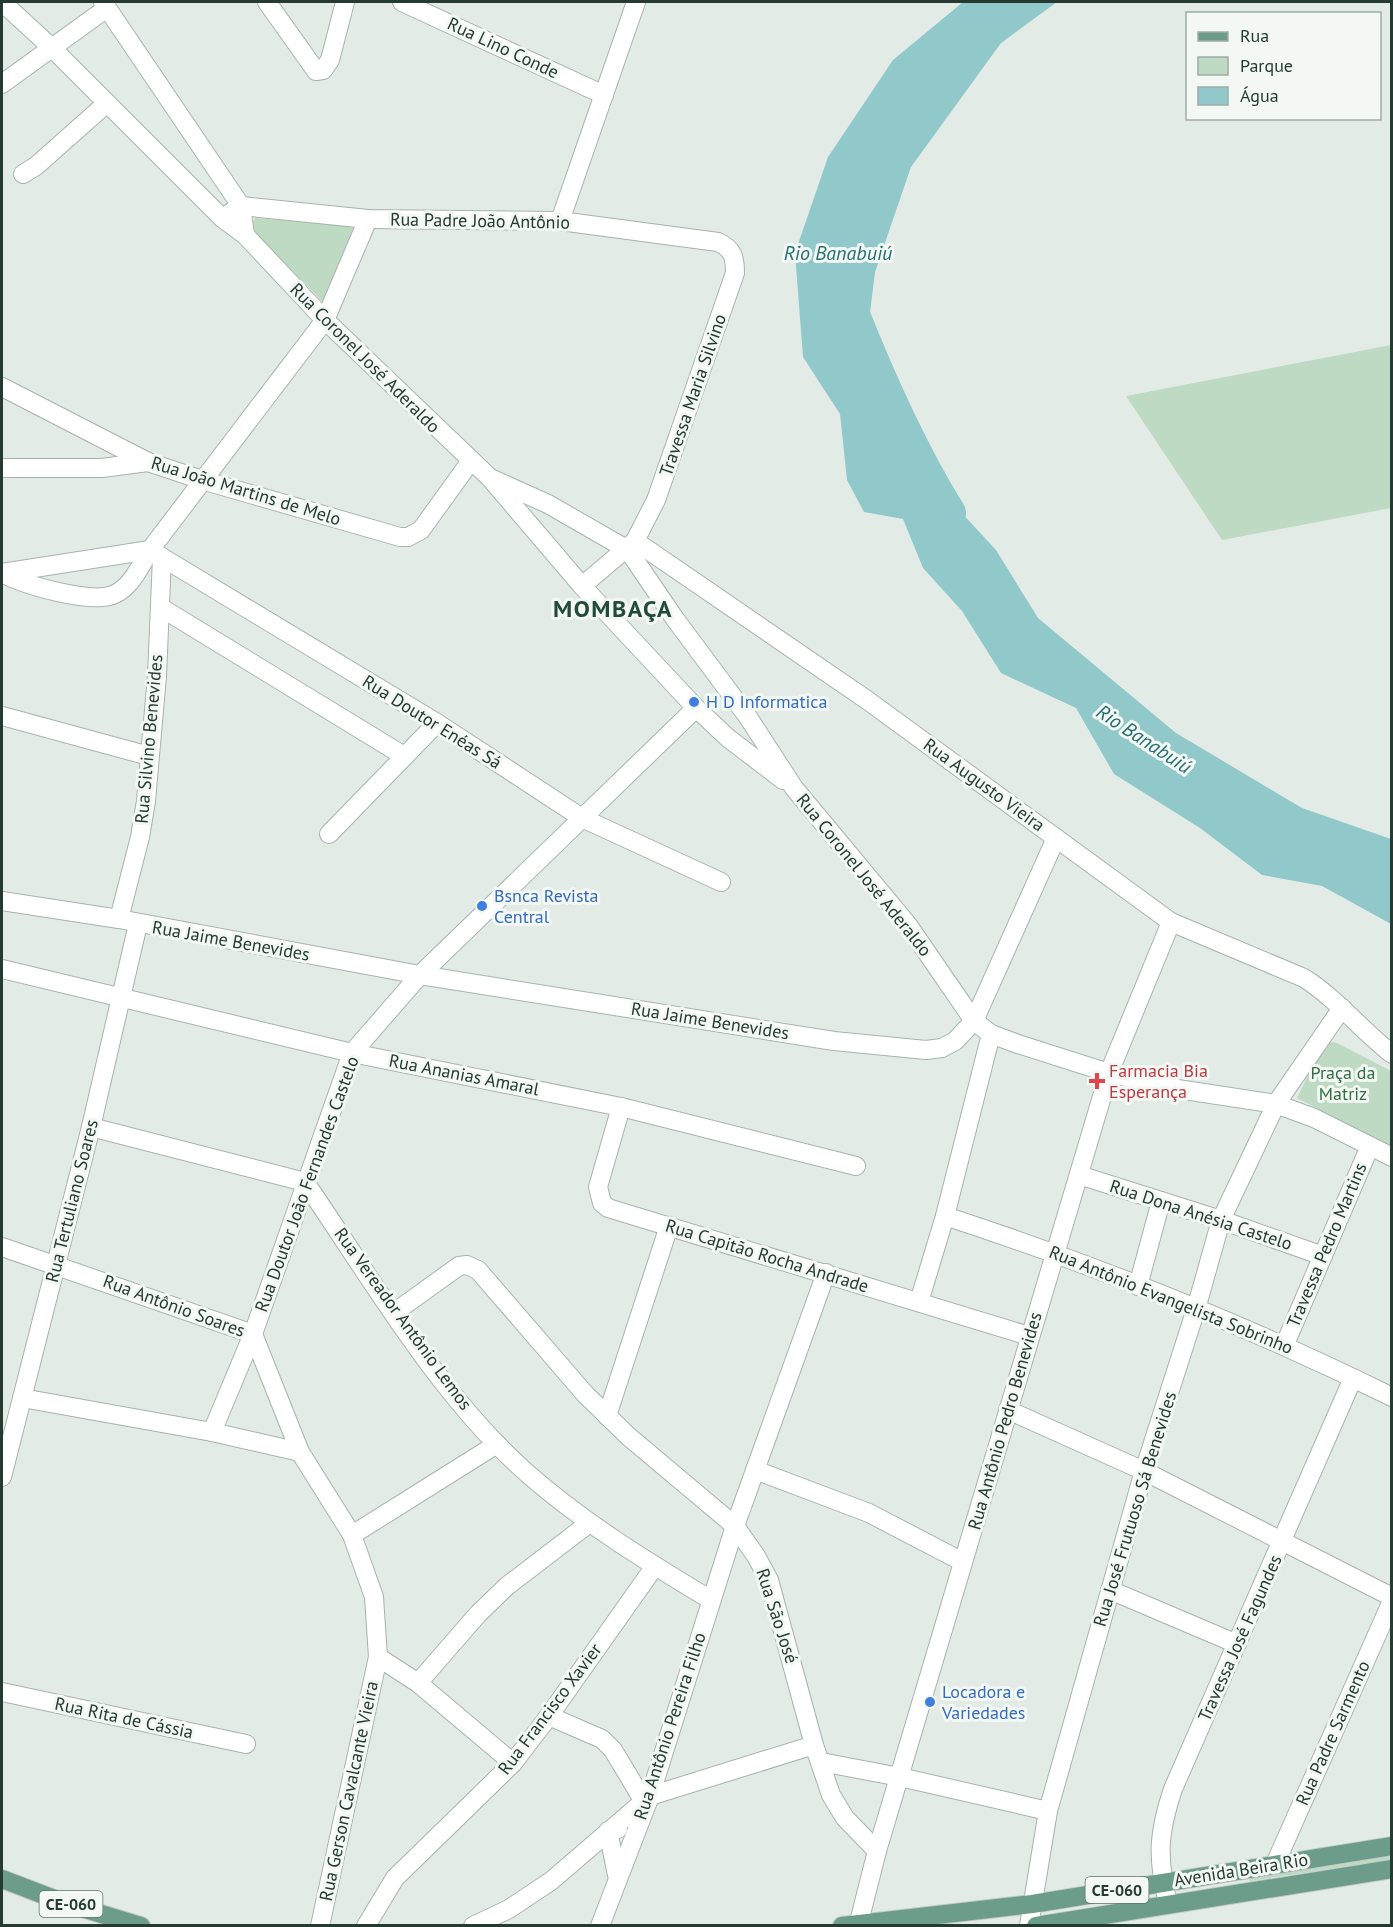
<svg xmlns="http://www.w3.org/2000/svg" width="1393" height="1927" font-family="'PT Sans',sans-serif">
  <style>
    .green { fill: #bedac2 }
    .water { fill: #91c9cb }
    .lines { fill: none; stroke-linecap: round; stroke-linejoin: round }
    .river { stroke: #91c9cb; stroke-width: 32 }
    .minor-casing { stroke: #a6b3ad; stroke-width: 20 }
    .tertiary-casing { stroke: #a6b3ad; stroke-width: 20 }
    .secondary-casing { stroke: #a3b6ad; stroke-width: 20 }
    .primary-casing { stroke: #c2c8c6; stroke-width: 20 }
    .minor { stroke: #fff; stroke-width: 18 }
    .tertiary { stroke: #fff; stroke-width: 18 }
    .secondary { stroke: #fff; stroke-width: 18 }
    .primary { stroke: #6c9c8a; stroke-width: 18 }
    .shop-dot { fill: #3f7fe0; stroke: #f3f8f5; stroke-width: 2 }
    .health-dot { fill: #e0444e; stroke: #f3f8f5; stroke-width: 2 }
    .labels { text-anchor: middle; stroke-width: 6; stroke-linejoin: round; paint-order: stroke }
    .shield { fill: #f3f8f5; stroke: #63746c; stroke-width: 1.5 }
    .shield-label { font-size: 16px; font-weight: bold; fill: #253b32 }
    .street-label { font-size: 18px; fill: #253b32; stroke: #f3f8f5 }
    .shop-label { font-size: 18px; fill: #366cbe; stroke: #f3f8f5; text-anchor: start }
    .health-label { font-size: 18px; fill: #be3a42; stroke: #f3f8f5; text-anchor: start }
    .park-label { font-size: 18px; fill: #336e42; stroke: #f3f8f5 }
    .water-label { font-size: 20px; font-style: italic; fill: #256e71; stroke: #f3f8f5 }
    .district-label { font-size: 24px; font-weight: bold; letter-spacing: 1.5px; fill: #224b3c; stroke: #f3f8f5 }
  </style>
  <rect width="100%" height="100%" fill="#e3ebe7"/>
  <g class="green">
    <path d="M255,218L354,226L325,304L250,228Z"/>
    <path d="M1391,345V508L1222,540L1126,396Z"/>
    <path d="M1331,1042L1337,1043L1391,1071V1147L1297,1098L1323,1045Z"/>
    <path d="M1391,1853V1860L1250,1881V1874Z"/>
  </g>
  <path class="water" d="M963,2H1057L1001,43L911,167L875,272L863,370L898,444L996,550L1038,618L1176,733L1302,808L1391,839V924L1322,886L1262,875L1200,828L1114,774L1076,708L1001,673L962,611L923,568L903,519L864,512L847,480L840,414L803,357L795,253L828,157L893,60Z"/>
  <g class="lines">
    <path class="river" d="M851,307C879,378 910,448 950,513"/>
    <g class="minor-casing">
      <g id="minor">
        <path d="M267,2L316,71L323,70L330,60L345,2"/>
        <path d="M402,2L604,95"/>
        <path d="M23,174L36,166L107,103"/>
        <path d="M222,218L241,206L368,219L560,221L718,242C733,249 735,257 735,273L656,500L635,541L582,586"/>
        <path d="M560,221L636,2"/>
        <path d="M2,387L148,462L205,481L400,537H408L421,530L470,462"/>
        <path d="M2,468H102L148,462"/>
        <path d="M635,541L867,700L1171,922L1304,978C1337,999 1361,1030 1392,1054"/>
        <path d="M150,550L437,723L582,818L721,882"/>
        <path d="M2,573C24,585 93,605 115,594C131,587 141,565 150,550L325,320L368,219"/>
        <path d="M2,573L150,550"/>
        <path d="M160,607L404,756"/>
        <path d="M2,716L149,756"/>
        <path d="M329,834L437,723"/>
        <path d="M119,919L140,837L146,801L157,676L162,557"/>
        <path d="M2,969L352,1053L621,1107L856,1166"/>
        <path d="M974,1021L1056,838"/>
        <path d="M621,1107L598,1187L602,1203L608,1208L1029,1336"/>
        <path d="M91,1127L305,1182C371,1278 439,1396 528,1474C584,1523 646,1561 711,1600"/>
        <path d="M1079,1175L1221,1220L1323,1256"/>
        <path d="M945,1216C1098,1266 1247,1325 1392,1397"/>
        <path d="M2,1247L253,1334L300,1452L352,1535L374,1597L378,1657L320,1926"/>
        <path d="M1138,1286L1161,1201"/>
        <path d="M919,1302L945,1216L991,1034"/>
        <path d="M395,1312L459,1266L467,1265L478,1270L585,1394L628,1436L735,1526L756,1556L769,1580L814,1745L831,1795L845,1818L877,1851"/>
        <path d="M1285,1344L1370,1146"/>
        <path d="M22,1398L212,1432L300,1452"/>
        <path d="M1008,1410L1144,1471L1392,1597"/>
        <path d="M607,1416L669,1226"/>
        <path d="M212,1432L253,1334L352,1053L420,975"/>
        <path d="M755,1470L869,1513L963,1562"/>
        <path d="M2,1477L91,1127L138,924"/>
        <path d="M352,1535L497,1444"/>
        <path d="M1110,1590L1237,1644"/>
        <path d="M378,1657L418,1683L513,1763"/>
        <path d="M418,1683L478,1614L507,1586L588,1524"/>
        <path d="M2,1692L246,1744"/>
        <path d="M549,1716L602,1739L613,1750L643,1800"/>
        <path d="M821,1762L900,1777L1048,1811"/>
        <path d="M1275,1864L1392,1601"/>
        <path d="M617,1875L608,1831L618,1829"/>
        <path d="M1168,1904C1157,1857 1158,1834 1173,1789L1353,1378"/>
        <path d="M366,1926L395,1878L513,1763L549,1716L655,1566"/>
        <path d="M473,1926L509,1909L551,1881L650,1796L814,1745"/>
        <path d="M600,1926L650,1796L735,1526L826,1273"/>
        <path d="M858,1926L877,1851L1109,1073L1171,922"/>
        <path d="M1029,1926L1048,1811L1144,1471L1196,1309L1221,1220L1276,1104L1342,1008"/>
      </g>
    </g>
    <g class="tertiary-casing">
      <g id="tertiary">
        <path d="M2,84L107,8"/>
        <path d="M2,901L119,919L420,975"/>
      </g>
    </g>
    <g class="secondary-casing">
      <g id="secondary">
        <path d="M2,2L52,48L222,218L245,235L325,320L490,478L582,586L696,708L728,738L783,780"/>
        <path d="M103,2L241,206L245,235"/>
        <path d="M490,478L548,504L628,550L675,619L748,717L794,788L908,925L974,1021L991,1034L1018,1044L1109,1073L1171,1088L1276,1104L1314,1118L1392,1157"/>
        <path d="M420,975L834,1041L926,1050L942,1048L955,1041L974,1021"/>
        <path d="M420,975L696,708"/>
      </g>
    </g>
    <g class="primary-casing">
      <g id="primary">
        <path d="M2,1879L62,1902L141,1926"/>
        <path d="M842,1926L1032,1904L1392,1846"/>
        <path d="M1036,1926L1392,1869"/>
      </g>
    </g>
    <use href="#minor" class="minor"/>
    <use href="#tertiary" class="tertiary"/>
    <use href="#secondary" class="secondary"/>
    <use href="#primary" class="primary"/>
  </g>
  <g class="shop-dot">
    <circle cx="694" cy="702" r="6"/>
    <circle cx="482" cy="906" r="6"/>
    <circle cx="930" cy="1702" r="6"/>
  </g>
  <path class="health-dot" d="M1094 1072h6v6h6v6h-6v6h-6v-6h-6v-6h6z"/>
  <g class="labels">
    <g class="shield">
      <rect x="1085.5" y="1877" width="63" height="26" rx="4.5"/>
      <rect x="39.5" y="1891" width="63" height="26" rx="4.5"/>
    </g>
    <g class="shield-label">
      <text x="1117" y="1896">CE-060</text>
      <text x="71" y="1910">CE-060</text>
    </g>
    <g class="street-label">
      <text transform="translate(503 48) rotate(25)" y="6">Rua Lino Conde</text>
      <text transform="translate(480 221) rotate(1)" y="6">Rua Padre João Antônio</text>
      <text transform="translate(365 358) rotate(45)" y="6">Rua Coronel José Aderaldo</text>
      <text transform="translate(693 395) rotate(-71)" y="6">Travessa Maria Silvino</text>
      <text transform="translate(246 491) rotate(17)" y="6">Rua João Martins de Melo</text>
      <text transform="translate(432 722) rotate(32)" y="6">Rua Doutor Enéas Sá</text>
      <text transform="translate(149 739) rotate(-85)" y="6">Rua Silvino Benevides</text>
      <text transform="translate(984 785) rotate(36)" y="6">Rua Augusto Vieira</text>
      <text transform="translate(864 875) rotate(51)" y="6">Rua Coronel José Aderaldo</text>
      <text transform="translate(231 941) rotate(10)" y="6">Rua Jaime Benevides</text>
      <text transform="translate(710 1021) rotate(9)" y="6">Rua Jaime Benevides</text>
      <text transform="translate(464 1075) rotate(11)" y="6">Rua Ananias Amaral</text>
      <text transform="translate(307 1184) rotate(-70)" y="6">Rua Doutor João Fernandes Castelo</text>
      <text transform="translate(72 1201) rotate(-76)" y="6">Rua Tertuliano Soares</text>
      <text transform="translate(1201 1215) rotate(18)" y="6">Rua Dona Anésia Castelo</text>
      <text transform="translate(1327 1245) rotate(-67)" y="6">Travessa Pedro Martins</text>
      <text transform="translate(767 1256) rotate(17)" y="6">Rua Capitão Rocha Andrade</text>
      <text transform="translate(1171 1300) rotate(22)" y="6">Rua Antônio Evangelista Sobrinho</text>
      <text transform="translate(174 1306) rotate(20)" y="6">Rua Antônio Soares</text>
      <text transform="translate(403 1319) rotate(54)" y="6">Rua Vereador Antônio Lemos</text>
      <text transform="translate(1005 1421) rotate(-74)" y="6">Rua Antônio Pedro Benevides</text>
      <text transform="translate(1135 1509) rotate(-73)" y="6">Rua José Frutuoso Sá Benevides</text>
      <text transform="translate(777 1616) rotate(72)" y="6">Rua São José</text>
      <text transform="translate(1240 1638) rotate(-66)" y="6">Travessa José Fagundes</text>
      <text transform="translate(550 1709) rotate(-53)" y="6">Rua Francisco Xavier</text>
      <text transform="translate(124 1718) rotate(12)" y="6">Rua Rita de Cássia</text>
      <text transform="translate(670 1726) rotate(-72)" y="6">Rua Antônio Pereira Filho</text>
      <text transform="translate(1333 1733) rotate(-66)" y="6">Rua Padre Sarmento</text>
      <text transform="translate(349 1791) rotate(-78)" y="6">Rua Gerson Cavalcante Vieira</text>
      <text transform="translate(1241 1870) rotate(-9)" y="6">Avenida Beira Rio</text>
    </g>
    <g class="shop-label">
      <text x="706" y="708">H D Informatica</text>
      <text x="494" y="902">Bsnca Revista<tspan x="494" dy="21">Central</tspan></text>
      <text x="942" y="1698">Locadora e<tspan x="942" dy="21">Variedades</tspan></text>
    </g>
    <g class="health-label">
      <text x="1109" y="1077">Farmacia Bia<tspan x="1109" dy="21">Esperança</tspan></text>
    </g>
    <g class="park-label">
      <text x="1343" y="1079">Praça da<tspan x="1343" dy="21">Matriz</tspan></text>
    </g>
    <g class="water-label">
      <text x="838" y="260">Rio Banabuiú</text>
      <text transform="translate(1144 739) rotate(33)" y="7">Rio Banabuiú</text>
    </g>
    <g class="district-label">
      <text x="613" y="617">MOMBAÇA</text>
    </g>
  </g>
  <rect width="1393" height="1927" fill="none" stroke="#253b32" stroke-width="6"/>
  <rect x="1186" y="12" width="195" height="108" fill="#f3f8f5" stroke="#a1aca7" stroke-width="1.5"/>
  <rect x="1198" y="32" width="30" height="9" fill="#6c9c8a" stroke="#a1aca7" stroke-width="1.5"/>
  <text x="1240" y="42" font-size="18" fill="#253b32">Rua</text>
  <rect x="1198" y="57" width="30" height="18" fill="#bedac2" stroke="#a1aca7" stroke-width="1.5"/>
  <text x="1240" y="72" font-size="18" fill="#253b32">Parque</text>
  <rect x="1198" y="87" width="30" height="18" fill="#91c9cb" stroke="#a1aca7" stroke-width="1.5"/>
  <text x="1240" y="102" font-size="18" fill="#253b32">Água</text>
</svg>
